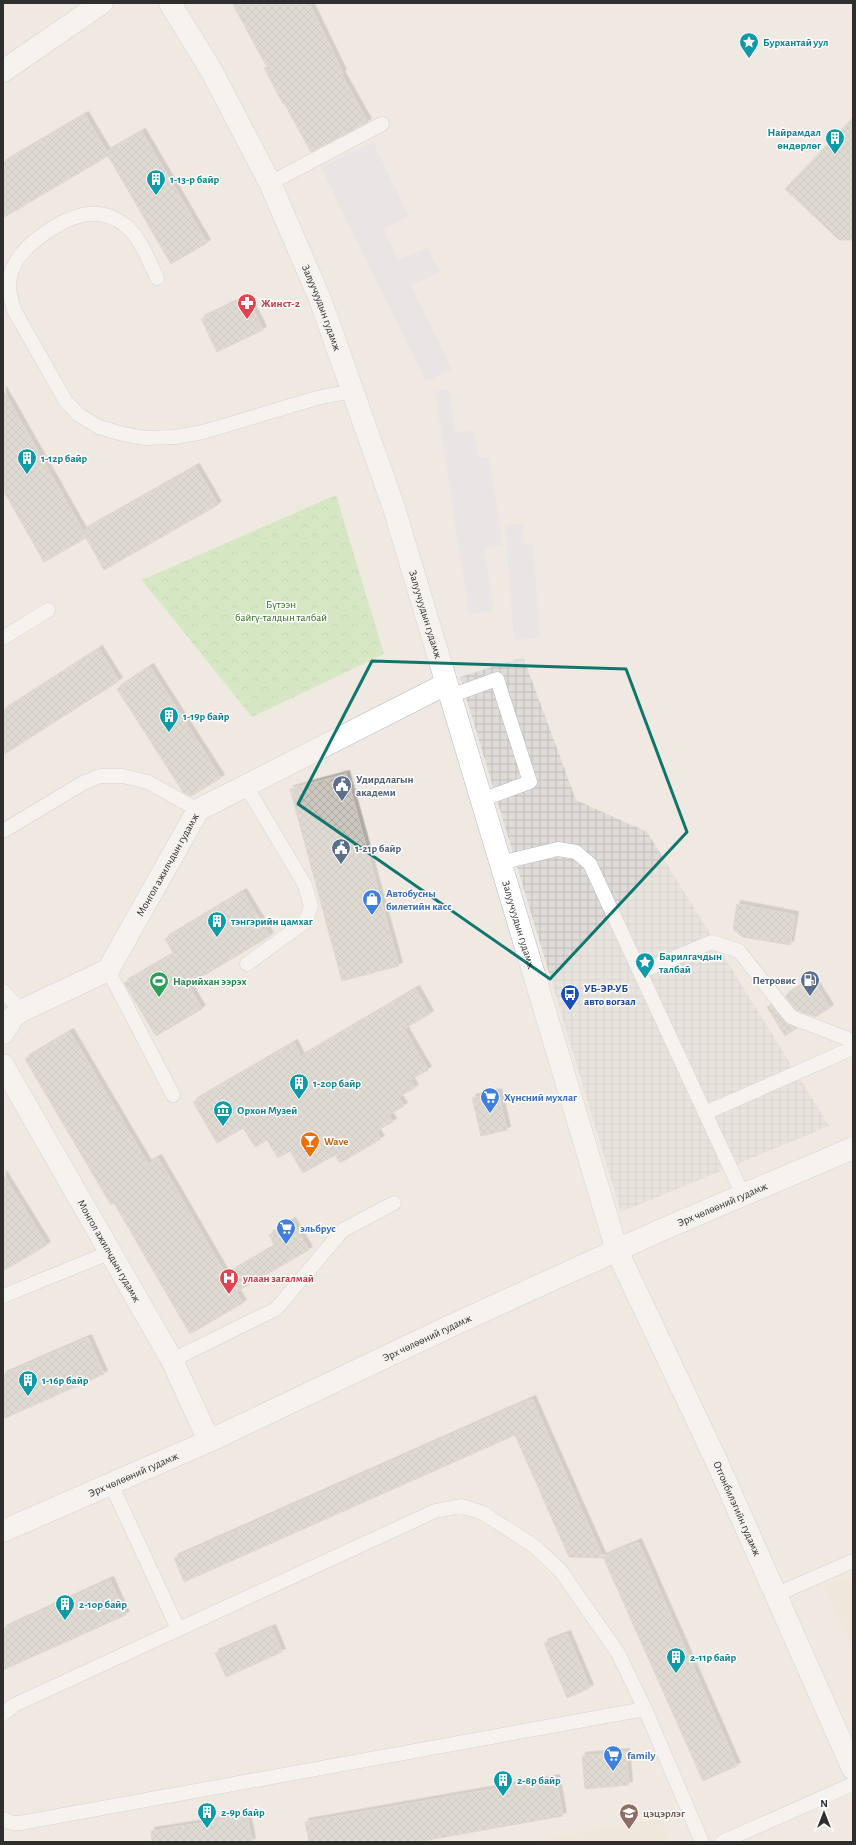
<svg xmlns="http://www.w3.org/2000/svg" width="856" height="1845" font-family="'Alegreya Sans',sans-serif">
  <style>
    .industrial { fill: #e3e1e8 }
    .education { fill: #f0e6d1 }
    .park { fill: url(#park-crowns) }
    .plaza { fill: url(#plaza-grid) }
    .building { fill: url(#building-cross-hatch); stroke: #cbc5ba; filter: url(#shadow) }
    .lines { fill: none; stroke-linecap: round; stroke-linejoin: round }
    .lane-casing { stroke: #b4b7c1; stroke-width: 15 }
    .street-casing { stroke: #b4b7c1; stroke-width: 23 }
    .secondary-casing { stroke: #b4b7c1; stroke-width: 23 }
    .lane { stroke: #fff; stroke-width: 14 }
    .street { stroke: #fff; stroke-width: 22 }
    .secondary { stroke: #fff; stroke-width: 22 }
    .marked { fill: none; stroke: #0f766e; stroke-width: 3; stroke-linejoin: round }
    .labels { text-anchor: middle; stroke-width: 3; stroke-linejoin: round; paint-order: stroke }
    .culture-label { font-size: 11px; font-weight: bold; fill: #0d838f; stroke: #fff; text-anchor: start }
    .health-label { font-size: 11px; font-weight: bold; fill: #be3a42; stroke: #fff; text-anchor: start }
    .street-label { font-size: 11px; fill: #2e2e2e; stroke: #fff }
    .park-label { font-size: 11px; fill: #2c6e1b; stroke: #fff }
    .service-label { font-size: 11px; font-weight: bold; fill: #4e5e75; stroke: #fff; text-anchor: start }
    .shop-label { font-size: 11px; font-weight: bold; fill: #366cbe; stroke: #fff; text-anchor: start }
    .leisure-label { font-size: 11px; font-weight: bold; fill: #27864d; stroke: #fff; text-anchor: start }
    .transit-label { font-size: 11px; font-weight: bold; fill: #164399; stroke: #fff; text-anchor: start }
    .food-label { font-size: 11px; font-weight: bold; fill: #c56008; stroke: #fff; text-anchor: start }
    .education-label { font-size: 11px; font-weight: bold; fill: #785e54; stroke: #fff; text-anchor: start }
  </style>
  <defs>
    <pattern id="park-crowns" width="20" height="18" patternUnits="userSpaceOnUse"><rect width="20" height="18" fill="#b6e59e"/><path d="M2 6a3 3 0 1 1 6 0M12 15a3 3 0 1 1 6 0" fill="none" stroke="#9dc588"/></pattern>
    <pattern id="plaza-grid" width="8" height="8" patternUnits="userSpaceOnUse"><rect width="8" height="8" fill="#dfdcd8"/><path d="M0 4h8M4 0v8" fill="none" stroke="#c0bdba"/></pattern>
    <pattern id="building-cross-hatch" width="8" height="8" patternUnits="userSpaceOnUse"><rect width="8" height="8" fill="#cbc7bf"/><path d="M0 0l8 8M0 8l8-8" fill="none" stroke="#afaba4"/></pattern>
    <filter id="shadow"><feDropShadow dx="3.5" dy="-3.5" stdDeviation="0" flood-color="#0004"/></filter>
  </defs>
  <rect width="100%" height="100%" fill="#efe9e1"/>
  <g class="industrial">
    <path d="M373,142L409,216L383,229L399,260L427,247L440,272L411,286L452,369L426,382L321,167Z"/>
    <path d="M449,389L455,433L474,430L479,458L489,457L503,546L485,549L494,611L469,615L435,391Z"/>
    <path d="M523,523L524,545L533,544L540,638L514,640L505,525Z"/>
  </g>
  <g class="education">
    <path d="M853,1575V1650L825,1587Z"/>
    <path d="M659,1818L669,1842H529Z"/>
  </g>
  <path class="park" d="M336,495L384,654L252,717L142,580Z"/>
  <path class="plaza" d="M523,657L576,800L647,832L829,1126L621,1212L460,677Z"/>
  <g class="building">
    <path d="M232,3H309L343,73L341,74L368,122L311,152L284,103L283,104L264,68L267,67Z"/>
    <path d="M85,115L107,152L142,132L207,243L171,264L108,156L3,218V163Z"/>
    <path d="M853,118V240H839L785,189Z"/>
    <path d="M247,297L263,330L217,352L201,319Z"/>
    <path d="M3,390L83,531L196,467L218,505L104,570L86,538L44,562L3,490Z"/>
    <path d="M99,649L119,681L3,755V711Z"/>
    <path d="M150,667L221,778L191,796L183,792L117,689Z"/>
    <path d="M346,774L399,966L342,981L290,789Z"/>
    <path d="M243,892L270,936L188,985L202,1009L156,1036L124,983L174,954L165,939Z"/>
    <path d="M737,904L795,915L790,945L742,937L733,929Z"/>
    <path d="M812,979L830,1008L815,1017L796,1010L785,996Z"/>
    <path d="M416,989L430,1014L404,1029L428,1070L410,1080L415,1088L398,1097L404,1106L389,1115L393,1122L376,1131L381,1139L340,1163L335,1155L303,1173L290,1151L278,1158L267,1140L255,1147L243,1128L217,1143L193,1102L294,1043L301,1057Z"/>
    <path d="M771,1005L785,1023L797,1028L785,1036L767,1007Z"/>
    <path d="M70,1032L148,1164L158,1158L226,1275L275,1246L269,1235L292,1221L309,1250L236,1292L243,1303L190,1334L114,1203L111,1205L25,1059Z"/>
    <path d="M498,1092L507,1130L481,1136L472,1098Z"/>
    <path d="M3,1174L47,1245L3,1271Z"/>
    <path d="M88,1338L104,1374L3,1419V1375Z"/>
    <path d="M532,1399L603,1558L569,1557L515,1435L184,1582L174,1558Z"/>
    <path d="M638,1542L737,1766L703,1781L603,1557Z"/>
    <path d="M110,1580L126,1615L3,1670V1629Z"/>
    <path d="M272,1628L282,1652L226,1677L215,1653Z"/>
    <path d="M567,1634L590,1688L567,1698L544,1643Z"/>
    <path d="M626,1752L629,1785L585,1789L582,1756Z"/>
    <path d="M556,1778L563,1816L417,1842H309L305,1822Z"/>
    <path d="M247,1816L252,1842H152L151,1831Z"/>
  </g>
  <g class="lines">
    <g class="lane-casing">
      <g id="lane">
        <path d="M270,183L382,124"/>
        <path d="M157,278C149,262 141,238 126,226C99,204 71,215 45,233C32,242 19,253 13,268C6,282 10,296 14,310L65,400L79,415L99,427L123,434L146,438L175,437L203,432L317,398L352,391"/>
        <path d="M3,638L48,610"/>
        <path d="M450,696L497,679L530,782L481,800"/>
        <path d="M246,786L305,885L311,906L306,921L247,964"/>
        <path d="M3,831L83,783L100,776H123L148,782L198,810"/>
        <path d="M500,863L558,849L576,852L590,864L743,1195"/>
        <path d="M108,970L173,1095"/>
        <path d="M640,972L712,942L739,951L791,1017L853,1041"/>
        <path d="M3,991L21,1011"/>
        <path d="M705,1113L853,1048"/>
        <path d="M3,1296L111,1252"/>
        <path d="M172,1360L276,1309L343,1230L394,1203"/>
        <path d="M111,1484L178,1629"/>
        <path d="M775,1595L853,1561"/>
        <path d="M3,1714L14,1705L435,1511L461,1506L483,1513L534,1546L560,1570L618,1653L645,1709L702,1842"/>
        <path d="M3,1819L12,1823H20L645,1709"/>
        <path d="M722,1842L853,1784"/>
      </g>
    </g>
    <g class="street-casing">
      <g id="street">
        <path id="s1" d="M170,3L211,70L270,183L320,299L394,508L617,1251L717,1462L853,1769"/>
        <path d="M3,71L102,3"/>
        <path id="s2" d="M3,1033L13,1017L21,1011L108,970L198,810L446,684"/>
        <path id="s3" d="M3,1065L172,1360L209,1441"/>
      </g>
    </g>
    <g class="secondary-casing">
      <g id="secondary">
        <path id="s4" d="M3,1531L209,1441L457,1323L659,1231L853,1148"/>
      </g>
    </g>
    <use href="#lane" class="lane"/>
    <use href="#street" class="street"/>
    <use href="#secondary" class="secondary"/>
  </g>
  <path d="M0 0H856V1845H0ZM372,661L626,669L687,832L550,979L298,804Z" fill="#efe9e1" fill-opacity=".55" fill-rule="evenodd"/>
  <path class="marked" d="M372,661L626,669L687,832L550,979L298,804Z"/>
  <defs>
    <g id="sight-pin" transform="scale(1)"><path d="M0 17L-7.5 6A9.5 9.5 0 1 1 7.5 6Z" fill="#0f9aa8" stroke="#fff"/><path d="M0-6L1.8-2.2L6-1.7L2.9 1.2L3.7 5.4L0 3.3L-3.7 5.4L-2.9 1.2L-6-1.7L-1.8-2.2Z" fill="#fff"/></g>
    <g id="building-pin" transform="scale(1)"><path d="M0 17L-7.5 6A9.5 9.5 0 1 1 7.5 6Z" fill="#0f9aa8" stroke="#fff"/><path d="M-4-6H4V6H1V3H-1V6H-4ZM-2.5-4.3h1.7v1.8h-1.7ZM.8-4.3h1.7v1.8H.8ZM-2.5-1h1.7V.8h-1.7ZM.8-1h1.7V.8H.8Z" fill="#fff"/></g>
    <g id="pharmacy-pin" transform="scale(1)"><path d="M0 17L-7.5 6A9.5 9.5 0 1 1 7.5 6Z" fill="#e0444e" stroke="#fff"/><path d="M-2-6h4v4h4v4h-4v4h-4v-4h-4v-4h4Z" fill="#fff"/></g>
    <g id="civic-pin" transform="scale(1)"><path d="M0 17L-7.5 6A9.5 9.5 0 1 1 7.5 6Z" fill="#5c6f8a" stroke="#fff"/><path d="M-.6-6.5H3V-4.5H.6V-3L4-1V1h2V6H-6V1h2V-1L-.6-3ZM-1.2 2.5V6h2.4V2.5Z" fill="#fff"/></g>
    <g id="shop-pin" transform="scale(1)"><path d="M0 17L-7.5 6A9.5 9.5 0 1 1 7.5 6Z" fill="#3f7fe0" stroke="#fff"/><path d="M-5-2.5h2.3a2.7 3.5 0 0 1 5.4 0H5L5.5 6h-11ZM-1.5-2.5h3a1.5 2.3 0 0 0-3 0Z" fill="#fff"/></g>
    <g id="fuel-pin" transform="scale(1)"><path d="M0 17L-7.5 6A9.5 9.5 0 1 1 7.5 6Z" fill="#5c6f8a" stroke="#fff"/><path d="M-5.5-6h7V0h2V4h1.3V-2.5L3-4.5l.8-.8L6-3V5H2.5V1h-1V6h-7ZM-4.2-4.7v3.2H.2V-4.7Z" fill="#fff"/></g>
    <g id="stadium-pin" transform="scale(1)"><path d="M0 17L-7.5 6A9.5 9.5 0 1 1 7.5 6Z" fill="#2e9e5b" stroke="#fff"/><path d="M0-5a6.5 5 0 1 0 0 10a6.5 5 0 1 0 0-10ZM-3.5-1.8h7v3.6h-7Z" fill="#fff"/></g>
    <g id="bus-pin" transform="scale(1)"><path d="M0 17L-7.5 6A9.5 9.5 0 1 1 7.5 6Z" fill="#1a4fb4" stroke="#fff"/><path d="M-5-6H5V4H4V6H2V4H-2V6H-4V4H-5ZM-3.5-4V0h7V-4ZM-3.5 1.2v1.5H-2V1.2ZM2 1.2v1.5H3.5V1.2Z" fill="#fff"/></g>
    <g id="supermarket-pin" transform="scale(1)"><path d="M0 17L-7.5 6A9.5 9.5 0 1 1 7.5 6Z" fill="#3f7fe0" stroke="#fff"/><path d="M-6-5.5h2.5l.6 2H6L4.5 2H-2.5L-4.4-4H-6ZM-1.5 3.2a1.3 1.3 0 1 0 .1 0ZM3 3.2a1.3 1.3 0 1 0 .1 0Z" fill="#fff"/></g>
    <g id="museum-pin" transform="scale(1)"><path d="M0 17L-7.5 6A9.5 9.5 0 1 1 7.5 6Z" fill="#0f9aa8" stroke="#fff"/><path d="M0-6L6-3V-2H-6V-3ZM-5-1h2V3h-2ZM-1-1h2V3h-2ZM3-1h2V3H3ZM-6 4H6V6H-6Z" fill="#fff"/></g>
    <g id="bar-pin" transform="scale(1)"><path d="M0 17L-7.5 6A9.5 9.5 0 1 1 7.5 6Z" fill="#e8710a" stroke="#fff"/><path d="M-6-5H6L.8 .8V4.5H3.5V6h-7V4.5H-.8V.8Z" fill="#fff"/></g>
    <g id="hospital-pin" transform="scale(1)"><path d="M0 17L-7.5 6A9.5 9.5 0 1 1 7.5 6Z" fill="#e0444e" stroke="#fff"/><path d="M-5-5h3v3.5h4V-5h3V5h-3V1.5h-4V5h-3Z" fill="#fff"/></g>
    <g id="school-pin" transform="scale(1)"><path d="M0 17L-7.5 6A9.5 9.5 0 1 1 7.5 6Z" fill="#8d6e63" stroke="#fff"/><path d="M0-5L7-2L0 1L-7-2ZM-4 1L0 2.5L4 1V4Q0 6-4 4Z" fill="#fff"/></g>
  </defs>
  <g fill-rule="evenodd">
    <use href="#sight-pin" x="749" y="42"/>
    <use href="#building-pin" x="835" y="138"/>
    <use href="#building-pin" x="156" y="179"/>
    <use href="#pharmacy-pin" x="247" y="303"/>
    <use href="#building-pin" x="27" y="458"/>
    <use href="#building-pin" x="169" y="716"/>
    <use href="#civic-pin" x="342" y="785"/>
    <use href="#civic-pin" x="341" y="848"/>
    <use href="#shop-pin" x="372" y="899"/>
    <use href="#building-pin" x="217" y="921"/>
    <use href="#sight-pin" x="645" y="962"/>
    <use href="#fuel-pin" x="810" y="980"/>
    <use href="#stadium-pin" x="159" y="981"/>
    <use href="#bus-pin" x="570" y="994"/>
    <use href="#building-pin" x="299" y="1083"/>
    <use href="#supermarket-pin" x="490" y="1097"/>
    <use href="#museum-pin" x="223" y="1110"/>
    <use href="#bar-pin" x="310" y="1141"/>
    <use href="#supermarket-pin" x="286" y="1228"/>
    <use href="#hospital-pin" x="229" y="1278"/>
    <use href="#building-pin" x="28" y="1380"/>
    <use href="#building-pin" x="65" y="1604"/>
    <use href="#building-pin" x="676" y="1657"/>
    <use href="#supermarket-pin" x="613" y="1755"/>
    <use href="#building-pin" x="503" y="1780"/>
    <use href="#building-pin" x="207" y="1812"/>
    <use href="#school-pin" x="629" y="1813"/>
  </g>
  <g class="labels">
    <g class="culture-label">
      <text x="763" y="46">Бурхантай уул</text>
      <text x="821" y="136" text-anchor="end">Найрамдал<tspan x="821" dy="13">өндөрлөг</tspan></text>
      <text x="170" y="183">1-13-р байр</text>
      <text x="41" y="462">1-12р байр</text>
      <text x="183" y="720">1-19р байр</text>
      <text x="231" y="925">тэнгэрийн цамхаг</text>
      <text x="659" y="960">Барилгачдын<tspan x="659" dy="13">талбай</tspan></text>
      <text x="313" y="1087">1-20р байр</text>
      <text x="237" y="1114">Орхон Myзей</text>
      <text x="42" y="1384">1-16р байр</text>
      <text x="79" y="1608">2-10р байр</text>
      <text x="690" y="1661">2-11р байр</text>
      <text x="517" y="1784">2-8р байр</text>
      <text x="221" y="1816">2-9р байр</text>
    </g>
    <g class="health-label">
      <text x="261" y="307">Жинст-2</text>
      <text x="243" y="1282">улаан загалмай</text>
    </g>
    <g class="street-label">
      <text dy="4" stroke="none"><textPath href="#s1" startOffset="341">Залуучуудын гудамж</textPath></text>
      <text dy="4" stroke="none"><textPath href="#s1" startOffset="665">Залуучуудын гудамж</textPath></text>
      <text dy="4" stroke="none"><textPath href="#s2" startOffset="246">Монгол ажилчдын гудамж</textPath></text>
      <text dy="4" stroke="none"><textPath href="#s1" startOffset="989">Залуучуудын гудамж</textPath></text>
      <text dy="4" stroke="none"><textPath href="#s4" startOffset="790">Эрх чөлөөний гудамж</textPath></text>
      <text dy="4" stroke="none"><textPath href="#s3" startOffset="214">Монгол ажилчдын гудамж</textPath></text>
      <text dy="4" stroke="none"><textPath href="#s4" startOffset="466">Эрх чөлөөний гудамж</textPath></text>
      <text dy="4" stroke="none"><textPath href="#s4" startOffset="142">Эрх чөлөөний гудамж</textPath></text>
      <text dy="4" stroke="none"><textPath href="#s1" startOffset="1614">Отгонбилэгийн гудамж</textPath></text>
    </g>
    <g class="park-label">
      <text x="281" y="608">Бүтээн<tspan x="281" dy="13">байгү-талдын талбай</tspan></text>
    </g>
    <g class="service-label">
      <text x="356" y="783">Удирдлагын<tspan x="356" dy="13">академи</tspan></text>
      <text x="355" y="852">1-21р байр</text>
      <text x="796" y="984" text-anchor="end">Петровис</text>
    </g>
    <g class="shop-label">
      <text x="386" y="897">Автобусны<tspan x="386" dy="13">билетийн касс</tspan></text>
      <text x="504" y="1101">Хүнсний мухлаг</text>
      <text x="300" y="1232">эльбрус</text>
      <text x="627" y="1759">family</text>
    </g>
    <g class="leisure-label">
      <text x="173" y="985">Нарийхан ээрэх</text>
    </g>
    <g class="transit-label">
      <text x="584" y="992">УБ-ЭР-УБ<tspan x="584" dy="13">авто вогзал</tspan></text>
    </g>
    <g class="food-label">
      <text x="324" y="1145">Wave</text>
    </g>
    <g class="education-label">
      <text x="643" y="1817">цэцэрлэг</text>
    </g>
  </g>
  <rect width="856" height="1845" fill="none" stroke="#2e2e2e" stroke-width="8"/>
  <g transform="translate(824 1813)" stroke="#ffffff" stroke-width="3" paint-order="stroke">
  <path d="M0-3L7 15L0 10L-7 15Z" fill="#2e2e2e"/>
  <text y="-6" font-size="11" font-weight="bold" text-anchor="middle" fill="#2e2e2e">N</text>
  </g>
</svg>
